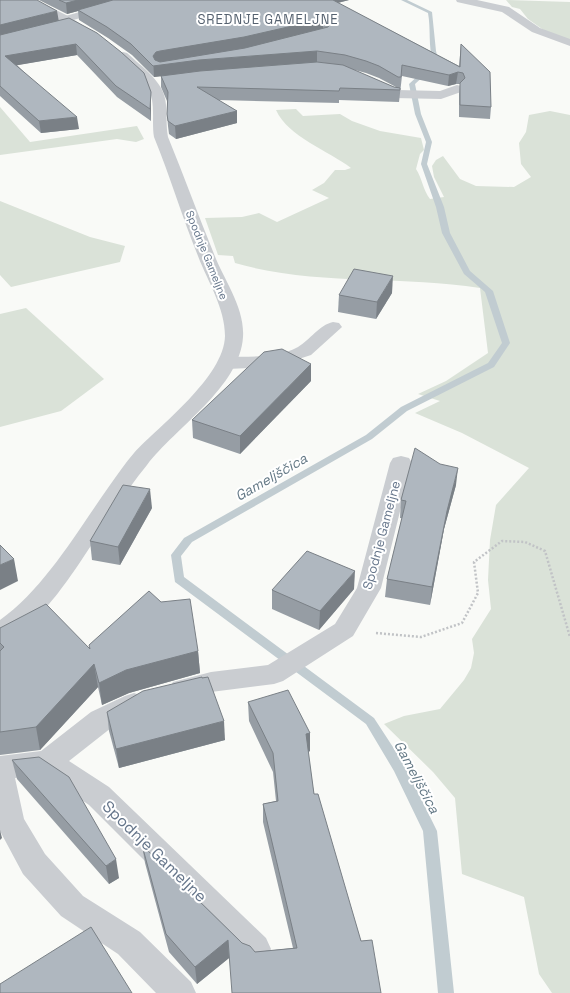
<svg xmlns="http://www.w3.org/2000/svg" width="570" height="993" font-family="'Space Grotesk',sans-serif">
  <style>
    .green { fill: #dae2d8 }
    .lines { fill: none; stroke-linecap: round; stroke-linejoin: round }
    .stream { fill: #c1ccd1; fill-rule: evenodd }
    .path { stroke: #c1c3c6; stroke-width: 2.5; stroke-dasharray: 2 2; stroke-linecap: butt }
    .minor { fill: #cacdd1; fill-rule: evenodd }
    .tertiary { fill: #cacdd1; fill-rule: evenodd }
    .wall { fill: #969da4; fill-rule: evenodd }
    .shaded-wall { fill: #7a8086 }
    .building { fill: #afb7bf; stroke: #7a8086; fill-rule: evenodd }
    .labels { text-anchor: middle; stroke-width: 4; stroke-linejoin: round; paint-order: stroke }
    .far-street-label { font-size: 11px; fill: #66768b; stroke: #fff }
    .far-quarter-label { font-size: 13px; letter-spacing: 1px; fill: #55616f; stroke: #fff }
    .street-label { font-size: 13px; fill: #66768b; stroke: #fff }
    .water-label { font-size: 14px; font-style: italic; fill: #637885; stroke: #fff }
    .near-street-label { font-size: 16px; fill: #66768b; stroke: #fff }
  </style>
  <rect width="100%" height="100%" fill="#f9faf7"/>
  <g class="green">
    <path d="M506,0L570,2V40L545,31L528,19L520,9L512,7Z"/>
    <path d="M0,107L30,142L137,126L144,139L136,142L117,139L0,155Z"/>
    <path d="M296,109L303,116L340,114L352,121L380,131L421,138L424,150L420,154L416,169C422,178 423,190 430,199L444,197L434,177L432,166L436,160L443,156L460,179L476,186L514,187L531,177L521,164L519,143L526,132L529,115L550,111L570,115V993H552L539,974L524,897L462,874L455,798L433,772L384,724L404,716L440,709L464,680L471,668L474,653L472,639L491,609L488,580L490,540L496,505L529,468L462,433L415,413L440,401L418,394L446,381L488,353L480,288C399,275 314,286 235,263L233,256L218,255L205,218L242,217L259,213L277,222L329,198L312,190L324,183L335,170H345L351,168C329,151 288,137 276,110Z"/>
    <path d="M0,201L90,237L125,246L120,262L11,287L0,275Z"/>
    <path d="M26,308L104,379L61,411L0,427V314Z"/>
  </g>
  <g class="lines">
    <path class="stream" d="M401,0H407L432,12L436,51L439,62L415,84L421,114L432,142L427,164L444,207L450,233L470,271L493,291L510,343L494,367L407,411L372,439L192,542L181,556L184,577L374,718L404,764L437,831L454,993H438L423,831L394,771L366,724L175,582L171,555L184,538L366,435L401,407L488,363L502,343L485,292L464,274L442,233L436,207L421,164L426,142L415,114L409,84L433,62C428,46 431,29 428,13Z"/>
    <path class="path" d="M376,633L421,637L462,623L478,593L474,562L502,541L525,542L545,551L570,637"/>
    <g class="minor">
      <path d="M122,0H139L138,2L66,22L60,19L62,17Z"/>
      <path d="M456,0H477L509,7L540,28L570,39V46L532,32L502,12L457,2Z"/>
      <path d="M373,78L397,90L440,91L457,85L461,86L463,89L461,92L441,99L394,98L369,85L367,82L369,79Z"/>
      <path d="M333,322L339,323L342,327L311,355L274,367L227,369L220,367L218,363L220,359L227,357C250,356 277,359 298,347C310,340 319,325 333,322Z"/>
      <path d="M401,456L409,458L412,463L381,588L353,636L283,681L274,684L211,692L182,699L173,696L169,689L173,682L211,672L268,665L335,624L357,588L390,463L393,458Z"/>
      <path d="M134,693L143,696L147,703L143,710L111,728L69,761L109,787L266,938L271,949L266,960L255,964L244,960L89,805L44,774L15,778L24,819L45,854L83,896L140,932L191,982L196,993H156L118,954L61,916L23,874L0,831V756L41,751L91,712L125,696Z"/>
    </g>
    <g class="tertiary">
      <path d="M23,0H36L70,17L96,34L94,36H86Z"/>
      <path d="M123,52L127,53C143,68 165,82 166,105C167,116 166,126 168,137C184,176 198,215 214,254C224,280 245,308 243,337C240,387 175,428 147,465C129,487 113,512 98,535C76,568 39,630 0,642V620C45,588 78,530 110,485C118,474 125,463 134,453C160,425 224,377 225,336C225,308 208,282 198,256C182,217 170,176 154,137C151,120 157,100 146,85C139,74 125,67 117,56L119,53Z"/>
    </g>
  </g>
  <g class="wall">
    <path d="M0,0L58,20L151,104V121L117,97L77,55L17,65L79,129L41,133L0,96Z"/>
    <path d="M39,0H349L338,3L459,66L461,44L491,107L490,119L459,117V94L460,84H456L448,86L402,76L399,102L339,100V103L218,100L237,111V123L176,139L169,134L168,126L167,114V101L161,87V76L154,77L132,55L108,38L79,20L78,11L67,14ZM351,69L366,73L379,78L396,87H394Z"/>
    <path d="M392,293L376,319L338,312L339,295Z"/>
    <path d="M311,381L240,454L193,438L192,420Z"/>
    <path d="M456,485L444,529L430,605L385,597L387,579L402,518H400L401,500Z"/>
    <path d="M152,508L120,565L92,560L90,541Z"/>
    <path d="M354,589L319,630L272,609V590Z"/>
    <path d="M0,628L89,648L198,651L200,673L129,693L102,705L98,687L40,750L0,755Z"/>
    <path d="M202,678L225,740L119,768L109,731L107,712Z"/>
    <path d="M248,702L310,733V751L308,752L314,794L361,941L229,958L197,984L169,952L145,863L142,845L242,943L255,952L293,948L263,822V804L276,801L273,772L249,721Z"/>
    <path d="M12,760L119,878L109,884L17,779Z"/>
  </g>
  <g class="shaded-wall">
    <path d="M78,0H116L78,10V11L67,14L66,3Z"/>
    <path d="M325,0H349L325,6Z"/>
    <path d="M57,11L59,22L0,36V25Z"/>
    <path d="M323,19V30L199,60L317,51V63L200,72L154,77L153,56L156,52Z"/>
    <path d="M76,44L77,55L7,67L5,56Z"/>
    <path d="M458,72L456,84L448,86L449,75Z"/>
    <path d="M151,92V121L150,109Z"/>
    <path d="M237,111V123L176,139L175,126Z"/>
    <path d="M77,117L79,129L41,133L39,121Z"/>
    <path d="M393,276L392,293L376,319L377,302Z"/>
    <path d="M311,364V381L240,454V436Z"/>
    <path d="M458,468L456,485L444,529L430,605L432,587L447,511Z"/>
    <path d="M150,489L152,508L120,565L118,547Z"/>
    <path d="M14,559L18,581L0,590V565Z"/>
    <path d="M355,571L354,589L319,630L320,611Z"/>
    <path d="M198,651L200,673L129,693L102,705L99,683L126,670Z"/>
    <path d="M94,664L98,687L40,750L36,727Z"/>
    <path d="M224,721L225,740L119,768L116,749Z"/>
    <path d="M310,733V751L306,753V734Z"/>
    <path d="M0,830L2,838L0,840Z"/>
    <path d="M116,859L119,878L109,884L106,866Z"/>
    <path d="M228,940L229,958L197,984L195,967Z"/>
  </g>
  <g class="building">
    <path d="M0,0H37L57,11L0,25Z"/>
    <path d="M59,0H78L66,3Z"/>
    <path d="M113,0H333L460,67L461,44L490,72L491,107L460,105V83L465,78L463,73L458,72L449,75L402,65L401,77H398L379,66L366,61L345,55L317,51L199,60L153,66L131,44L107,27L78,10ZM323,19L328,20L331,23L328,27L245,48L160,62L155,60L153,56L156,52L160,51L244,37Z"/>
    <path d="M69,18L97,33L121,52L144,73L151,92L150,109L116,86L76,44L5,56L77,117L39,121L0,86V35Z"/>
    <path d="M317,62L343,65L394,87L400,88V90L340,88L339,91L197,87L237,111L175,126L168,121L167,114L168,92L161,76L200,71Z"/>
    <path d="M354,269L393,276L377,302L339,295Z"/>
    <path d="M282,349L311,364L240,436L192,420L264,352Z"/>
    <path d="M415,448L440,464L458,468L447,511L432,587L387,579L406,501L401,500Z"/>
    <path d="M123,485L150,489L118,547L90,541Z"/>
    <path d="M0,545L14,559L0,565Z"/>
    <path d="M307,551L355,571L320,611L272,590Z"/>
    <path d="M149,591L161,602L190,599L198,651L126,670L99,683L94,664L36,727L0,732V651L4,647L0,643V628L46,604L90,649L89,645Z"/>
    <path d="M202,677V678L208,677L224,721L116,749L107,712L143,691Z"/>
    <path d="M288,690L310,733L306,734L314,794H318L361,941L372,940L381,993H232L228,940L195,967L166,934L142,845L242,943L250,946L255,952L297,948L263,804L278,801L273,753L248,702Z"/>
    <path d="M39,757L69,777L116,859L106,866L12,760Z"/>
    <path d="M91,927L132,993H0V984Z"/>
  </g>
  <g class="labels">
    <g class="far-street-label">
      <text transform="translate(207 255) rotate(68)" y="4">Spodnje Gameljne</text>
    </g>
    <g class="far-quarter-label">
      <text x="268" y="24">SREDNJE GAMELJNE</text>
    </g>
    <g class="street-label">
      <text transform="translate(381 535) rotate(-75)" y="5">Spodnje Gameljne</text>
    </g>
    <g class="water-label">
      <text transform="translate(271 477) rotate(-30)" y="5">Gameljščica</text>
      <text transform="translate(417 777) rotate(62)" y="5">Gameljščica</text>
    </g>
    <g class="near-street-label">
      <text transform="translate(155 851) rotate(44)" y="6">Spodnje Gameljne</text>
    </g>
  </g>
</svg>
